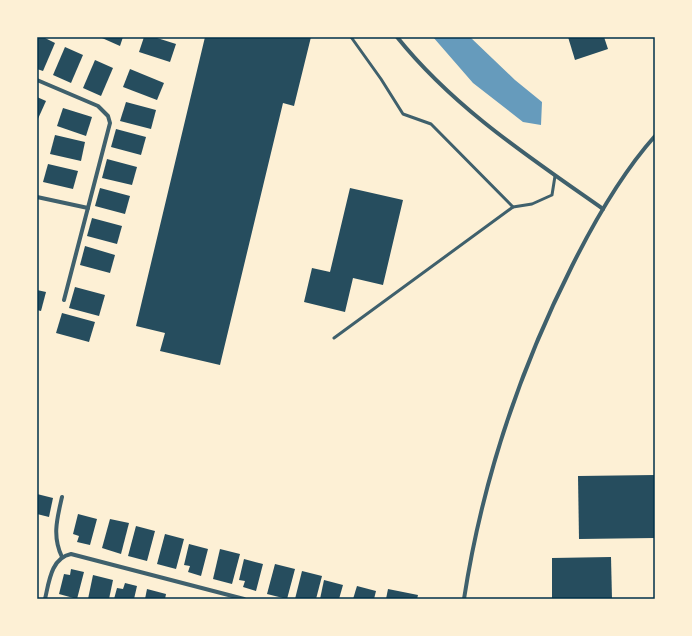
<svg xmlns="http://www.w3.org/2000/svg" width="692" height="636" font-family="Inter,sans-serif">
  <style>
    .water { fill: #669bbc }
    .building { fill: #264d5e }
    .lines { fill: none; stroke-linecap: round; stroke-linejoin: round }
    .service { stroke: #3f606c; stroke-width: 3 }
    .minor { stroke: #3f606c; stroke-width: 4 }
    .neatline { fill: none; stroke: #003049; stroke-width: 1.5 }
  </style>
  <rect width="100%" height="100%" fill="#fdf0d5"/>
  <path class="water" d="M433,37H470L515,80L542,102L541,125L523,122L473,83Z"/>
  <g class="building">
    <path d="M37,37H43L55,43L43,71L37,69Z"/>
    <path d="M102,37H123L120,46L102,38Z"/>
    <path d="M144,37H154L176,44L170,62L139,52Z"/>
    <path d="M205,37H311L294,106L283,103L220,365L160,351L165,333L136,326Z"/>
    <path d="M568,37H604L608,49L575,60Z"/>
    <path d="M65,47L83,55L71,83L53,75Z"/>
    <path d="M95,60L113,68L101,96L83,88Z"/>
    <path d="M130,69L164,83L157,100L123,87Z"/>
    <path d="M37,97L46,101L37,121Z"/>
    <path d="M126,102L156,110L151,129L120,121Z"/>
    <path d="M63,108L92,117L86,136L57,126Z"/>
    <path d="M116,129L146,137L141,155L111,147Z"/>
    <path d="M55,135L85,142L81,161L50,154Z"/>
    <path d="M107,159L137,167L132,185L102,178Z"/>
    <path d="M48,164L78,171L73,189L43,182Z"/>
    <path d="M100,188L130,196L125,214L95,206Z"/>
    <path d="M350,188L403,200L383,285L353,278L345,312L304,302L312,268L330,272Z"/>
    <path d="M92,218L122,226L117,244L87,236Z"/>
    <path d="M85,246L115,255L110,273L80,265Z"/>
    <path d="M75,287L105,295L99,316L69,308Z"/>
    <path d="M37,290L46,292L41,311L37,310Z"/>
    <path d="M62,313L95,322L89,342L56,333Z"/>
    <path d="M655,475V538L579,539L578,476Z"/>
    <path d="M37,494L53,498L49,517L37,514Z"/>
    <path d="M78,514L97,519L90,545L77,542L79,536L73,534Z"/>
    <path d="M110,519L129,523L121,554L102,548Z"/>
    <path d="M136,526L155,531L147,561L128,556Z"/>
    <path d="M165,534L184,539L176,569L157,564Z"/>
    <path d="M189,544L208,549L201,576L188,572L190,566L184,565Z"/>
    <path d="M220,549L240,554L232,584L213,579Z"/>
    <path d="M611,557L612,599H552V558Z"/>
    <path d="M244,559L263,564L256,591L243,587L245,581L239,580Z"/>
    <path d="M275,564L295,569L287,599L267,594Z"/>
    <path d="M71,569L84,572L77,599L59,594L64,574L70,575Z"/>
    <path d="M302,571L322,576L316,599H295Z"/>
    <path d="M93,575L113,580L109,599H88Z"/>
    <path d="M324,580L343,585L339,599H320Z"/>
    <path d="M125,583L137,586L134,599H114L117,588L123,589Z"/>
    <path d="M357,586L376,591L374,599H353Z"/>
    <path d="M147,589L166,594L165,599H145Z"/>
    <path d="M388,589L418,595L417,599H386Z"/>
  </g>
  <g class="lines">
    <g class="service">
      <path d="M351,37L381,79L403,114L431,124L513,207L532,204L552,195L555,176"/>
      <path d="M334,338L513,207"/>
    </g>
    <g class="minor">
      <path d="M397,37C454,108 529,157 603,209"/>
      <path d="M37,80L98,106L108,116L110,123L64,300"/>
      <path d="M37,197L88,208"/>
      <path d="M62,497C57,519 52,536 62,557"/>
      <path d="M45,599C49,582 51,558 71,554L244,599"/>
      <path d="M464,599C482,482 519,371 572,266C595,220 621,174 655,136"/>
    </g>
  </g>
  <rect width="692" height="636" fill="none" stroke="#fdf0d5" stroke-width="76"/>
  <rect x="38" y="38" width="616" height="560" class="neatline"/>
</svg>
